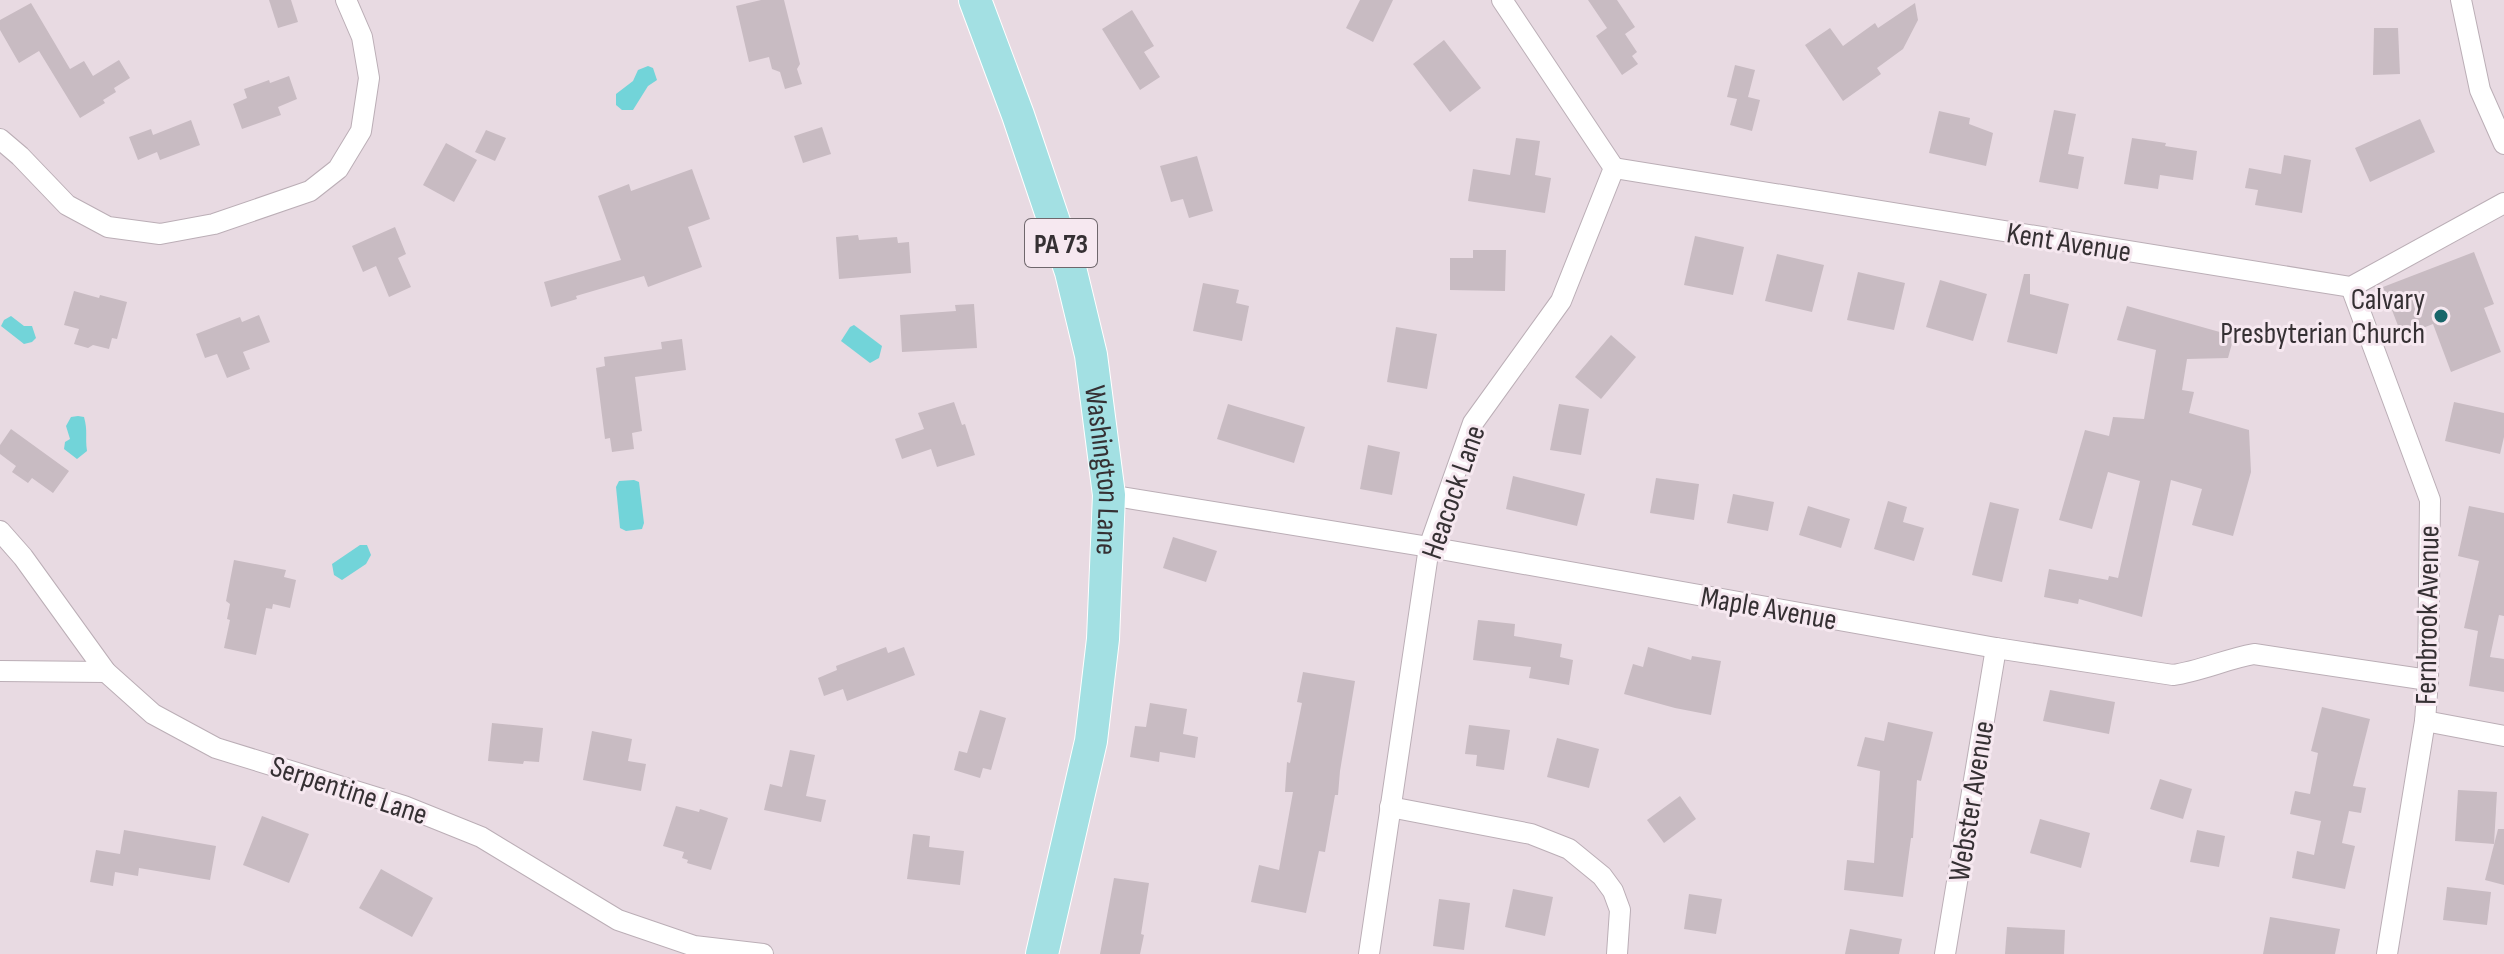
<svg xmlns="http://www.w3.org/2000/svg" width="2504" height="954" font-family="'Sofia Sans Condensed',sans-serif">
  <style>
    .water { fill: #72d4d9 }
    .building { fill: #c8bbc2 }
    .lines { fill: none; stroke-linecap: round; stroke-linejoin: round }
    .minor-casing { stroke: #bbaeb6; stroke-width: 22 }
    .primary-casing { stroke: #fff; stroke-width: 34 }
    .minor { stroke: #fff; stroke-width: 20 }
    .primary { stroke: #a3e0e3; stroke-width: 32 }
    .poi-dot { fill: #18666a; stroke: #f6e8f0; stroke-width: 3 }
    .labels { text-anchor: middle; stroke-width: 6; stroke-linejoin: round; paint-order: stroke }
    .shield { fill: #f6e8f0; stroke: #6f676c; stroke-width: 2 }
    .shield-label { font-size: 28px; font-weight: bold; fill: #353033 }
    .street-label { font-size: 30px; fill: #353033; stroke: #f6e8f0 }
    .poi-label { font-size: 30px; fill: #353033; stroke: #f6e8f0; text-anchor: end }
  </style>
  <rect width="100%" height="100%" fill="#e8dae2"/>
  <g class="water">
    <path d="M648,66L653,68L657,80L648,86L633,110H622L616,105V94L633,81L638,70Z"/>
    <path d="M11,316L24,326H32L36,338L32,342L24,344L1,326L4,320Z"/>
    <path d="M854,325L882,346L879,358L870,363L841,341L850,327Z"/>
    <path d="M78,416L84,417C88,431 85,437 87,451L77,459L64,449L65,442L70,439L66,426L71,417Z"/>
    <path d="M634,480L639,482L644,523L642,529L626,531L620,528L616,487L619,481Z"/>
    <path d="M360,545H367L371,555L366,564L342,580L334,575L332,564Z"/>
  </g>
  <g class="building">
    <path d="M269,0H291L298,22L278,28Z"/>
    <path d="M761,0H784L800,64L797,69L802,84L785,89L780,72L772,69L769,57L749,62L736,6Z"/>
    <path d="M1360,0H1393L1373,42L1346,28Z"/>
    <path d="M1588,0H1617L1635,27L1625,34L1637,52L1632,56L1638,64L1622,75L1596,36L1607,28Z"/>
    <path d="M31,3L70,69L84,61L93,76L119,60L130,78L114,88L116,92L103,100L105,103L80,118L39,51L19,63L0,30V20Z"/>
    <path d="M1915,3L1918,20L1903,49L1877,68L1881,74L1843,101L1805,45L1830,28L1843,46L1875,23L1878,28Z"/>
    <path d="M1132,10L1154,46L1144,52L1160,77L1140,90L1102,29Z"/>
    <path d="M2374,28H2398L2400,74L2373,75Z"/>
    <path d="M1444,40L1481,88L1450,112L1413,64Z"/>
    <path d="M1735,65L1755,70L1748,97L1760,100L1752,131L1730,125L1737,99L1727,97Z"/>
    <path d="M289,76L297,99L278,107L281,115L242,129L233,104L247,98L244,89L269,80L270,83Z"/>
    <path d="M2054,110L2076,114L2068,154L2084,157L2078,189L2039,182Z"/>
    <path d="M1939,111L1970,118L1969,124L1993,133L1986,166L1929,153Z"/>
    <path d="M2420,119L2435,152L2370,182L2355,148Z"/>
    <path d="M191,120L200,145L160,160L157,152L138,160L129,137L151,129L153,135Z"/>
    <path d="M822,127L831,154L803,163L794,136Z"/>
    <path d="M486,130L506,138L495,161L475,152Z"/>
    <path d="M1516,138L1540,141L1535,175L1551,178L1545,213L1468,201L1473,169L1510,175Z"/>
    <path d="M2132,138L2166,143L2165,146L2197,151L2193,180L2160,175L2158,189L2124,184Z"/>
    <path d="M446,143L477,160L454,202L423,185Z"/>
    <path d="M2284,155L2311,160L2302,213L2255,205L2258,190L2245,188L2249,168L2281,174Z"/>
    <path d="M1197,156L1213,211L1189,218L1183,199L1171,202L1160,166Z"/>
    <path d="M692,169L710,219L688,227L702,267L648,287L644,276L576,296L577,299L551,307L544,282L621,260L598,196L629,184L631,191Z"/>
    <path d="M395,227L406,254L398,258L411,287L389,297L376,266L363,272L352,246Z"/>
    <path d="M858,235L859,240L897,237L898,243L909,242L911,273L839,279L836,237Z"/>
    <path d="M1695,236L1744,247L1733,295L1684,285Z"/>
    <path d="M1473,250H1506L1505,291L1450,290V258H1473Z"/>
    <path d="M2474,252L2494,304L2484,308L2501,352L2451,372L2433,324L2402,336L2383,287Z"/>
    <path d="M1777,254L1824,265L1812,312L1765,301Z"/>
    <path d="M1858,272L1905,283L1894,330L1847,320Z"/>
    <path d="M2024,274H2030V294L2069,304L2057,354L2007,342Z"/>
    <path d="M1940,280L1987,294L1973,341L1926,327Z"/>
    <path d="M1203,283L1239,290L1236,303L1249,306L1242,341L1193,331Z"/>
    <path d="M74,291L99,298L100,295L127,302L117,339L112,338L109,349L93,345L88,348L74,344L79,329L64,325Z"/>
    <path d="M974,304L977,348L902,352L900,315L956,311L955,305Z"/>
    <path d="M2127,306L2234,336L2228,358L2187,359L2182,390L2194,392L2189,413L2249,430L2251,472L2233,536L2192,525L2202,489L2171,480L2142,617L2079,599L2078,604L2044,597L2049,569L2108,580L2109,576L2118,578L2140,481L2108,472L2092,529L2059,520L2085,430L2109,436L2113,417L2144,419L2156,350L2117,340Z"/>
    <path d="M259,315L270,342L243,352L250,369L227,378L217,354L205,358L196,334L240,317L242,322Z"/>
    <path d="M1396,327L1437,334L1427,389L1387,382Z"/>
    <path d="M1611,335L1636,357L1601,399L1575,377Z"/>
    <path d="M682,339L686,370L635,377L642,431L632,433L634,449L612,452L610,438L605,439L596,368L605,366L604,357L662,349L661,342Z"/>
    <path d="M954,402L962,425L965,424L975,455L937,467L931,449L902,459L895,439L924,429L918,413Z"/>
    <path d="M2454,402L2504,413V437L2500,454L2445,441Z"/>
    <path d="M1228,404L1305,427L1294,463L1217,439Z"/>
    <path d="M1559,404L1589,409L1581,455L1550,450Z"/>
    <path d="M11,429L69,471L53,493L32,478L28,483L12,472L16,466L0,454V445Z"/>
    <path d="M1368,445L1400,452L1392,495L1360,489Z"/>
    <path d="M1513,476L1585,494L1577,526L1506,509Z"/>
    <path d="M1656,478L1699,484L1694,520L1650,513Z"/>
    <path d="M1733,494L1774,502L1768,531L1727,523Z"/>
    <path d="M1888,501L1907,507L1903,522L1924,528L1914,561L1874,549Z"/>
    <path d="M1990,502L2019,509L2002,582L1972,575Z"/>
    <path d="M1808,506L1850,519L1841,548L1799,535Z"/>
    <path d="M2469,506L2504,513V616L2499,615L2490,657L2504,659V692L2469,686L2478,631L2464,628L2479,561L2458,556Z"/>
    <path d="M1173,537L1217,551L1206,582L1163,568Z"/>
    <path d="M234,560L286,570L284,577L296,580L290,608L273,604L272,609L266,608L256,655L224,648L230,620L227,619L230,604L226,601Z"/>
    <path d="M1478,620L1515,624L1514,636L1562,644L1560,657L1573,660L1569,685L1529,678L1531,667L1473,660Z"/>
    <path d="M886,647L888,653L904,647L915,675L847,701L843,689L824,696L818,678L837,670L836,666Z"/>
    <path d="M1648,647L1691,660L1692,656L1721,661L1711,715L1675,708L1624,694L1633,664L1643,667Z"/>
    <path d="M1303,672L1355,681L1340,771L1338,795H1335L1325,852L1319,851L1306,913L1251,902L1259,865L1279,870L1293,792H1285L1287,762L1290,763L1302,703L1297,702Z"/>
    <path d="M2050,690L2115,702L2109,734L2043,721Z"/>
    <path d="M1150,703L1187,709L1183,734L1198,737L1195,758L1160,752L1159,762L1130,757L1135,726L1146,727Z"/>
    <path d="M2322,707L2370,719L2353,786L2366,788L2361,813L2349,811L2342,843L2355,846L2345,889L2292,878L2297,851L2314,855L2321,821L2290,814L2295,791L2310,794L2318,753L2311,751Z"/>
    <path d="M980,710L1006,718L991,770L983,768L980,778L954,770L959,751L967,753Z"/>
    <path d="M1888,722L1933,732L1921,781L1917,780L1913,838H1911L1903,897L1844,890L1847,860L1874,863L1880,771L1857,766L1865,737L1884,741Z"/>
    <path d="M492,723L543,728L539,762L524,761L523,764L488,761Z"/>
    <path d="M1469,725L1510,730L1504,770L1476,766L1477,755L1465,754Z"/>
    <path d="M592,731L632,739L628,761L646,764L641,791L583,780Z"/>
    <path d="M1557,738L1599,749L1589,788L1547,777Z"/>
    <path d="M790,750L815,755L806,796L826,800L821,822L764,810L770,784L782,787Z"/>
    <path d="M2160,779L2192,789L2183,819L2150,809Z"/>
    <path d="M2458,790L2497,792L2494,844L2455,841Z"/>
    <path d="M1680,796L1696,819L1664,843L1647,820Z"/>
    <path d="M676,806L699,812L700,809L728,818L711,870L687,863L688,860L682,858L684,852L663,846Z"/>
    <path d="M262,816L309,834L289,883L243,865Z"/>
    <path d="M2040,819L2090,833L2081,868L2030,853Z"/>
    <path d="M2498,829H2504V885L2485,880Z"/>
    <path d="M124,830L216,846L210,880L139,868L138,876L115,872L113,886L90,882L96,850L120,854Z"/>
    <path d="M2197,830L2225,836L2219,867L2190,862Z"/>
    <path d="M913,834L930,836L929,847L964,851L960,885L907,879Z"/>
    <path d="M381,869L433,898L412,937L359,908Z"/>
    <path d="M1114,878L1149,883L1141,934L1144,935L1140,954H1100Z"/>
    <path d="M2447,887L2491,892L2487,925L2443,920Z"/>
    <path d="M1513,889L1553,897L1545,936L1505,927Z"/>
    <path d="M1689,894L1722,899L1716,934L1684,929Z"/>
    <path d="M1439,899L1470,903L1464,950L1433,946Z"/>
    <path d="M2270,917L2340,929L2335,954H2263Z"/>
    <path d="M2007,927L2065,930L2064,954H2005Z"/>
    <path d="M1850,929L1902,939L1899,954H1845Z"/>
  </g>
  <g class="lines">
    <g class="minor-casing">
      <g id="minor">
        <path d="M2461,0L2480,90L2504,144"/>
        <path d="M0,139L20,156L67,205L108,227L160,234L214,224L310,191L338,169L361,131L369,78L362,37L346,0"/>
        <path d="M1614,168L2351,287L2504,203"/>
        <path d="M2351,287L2430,500L2428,680L2425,721L2387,954"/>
        <path d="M1109,495L1429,547L1996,648L2173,675C2201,671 2226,659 2254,654L2428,680"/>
        <path d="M0,531L23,557L106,672L153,714L216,748L404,806L481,837L618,920L694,946L763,954"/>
        <path d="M0,671L106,672"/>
        <path d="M2425,721L2504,736"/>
        <path d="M1390,807L1531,834L1569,849L1602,876L1613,891L1620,910L1617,954"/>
        <path d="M1369,954L1429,547L1473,423L1561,301L1614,168L1502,0"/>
        <path d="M1945,954L1996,648"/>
      </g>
    </g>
    <g class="primary-casing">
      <g id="primary">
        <path id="s1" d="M975,0L1018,115L1071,272L1091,355L1109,495L1103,639L1091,741L1042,954"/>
      </g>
    </g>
    <use href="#minor" class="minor"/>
    <use href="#primary" class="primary"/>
  </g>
  <circle class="poi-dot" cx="2441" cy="316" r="8"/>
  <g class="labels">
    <rect class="shield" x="1025" y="219" width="72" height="48" rx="6"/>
    <g class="shield-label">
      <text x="1061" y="253">PA 73</text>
    </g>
    <g class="street-label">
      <text transform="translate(2069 242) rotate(9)" y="10">Kent Avenue</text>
      <text dy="10" stroke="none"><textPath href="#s1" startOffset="490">Washington Lane</textPath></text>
      <text transform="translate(1453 492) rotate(-71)" y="10">Heacock Lane</text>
      <text transform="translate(1769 608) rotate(10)" y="10">Maple Avenue</text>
      <text transform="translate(2427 615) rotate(-89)" y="10">Fernbrook Avenue</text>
      <text transform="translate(349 790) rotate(18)" y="10">Serpentine Lane</text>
      <text transform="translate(1971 801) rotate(-81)" y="10">Webster Avenue</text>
    </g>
    <g class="poi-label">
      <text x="2425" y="309">Calvary<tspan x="2425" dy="34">Presbyterian Church</tspan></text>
    </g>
  </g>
</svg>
